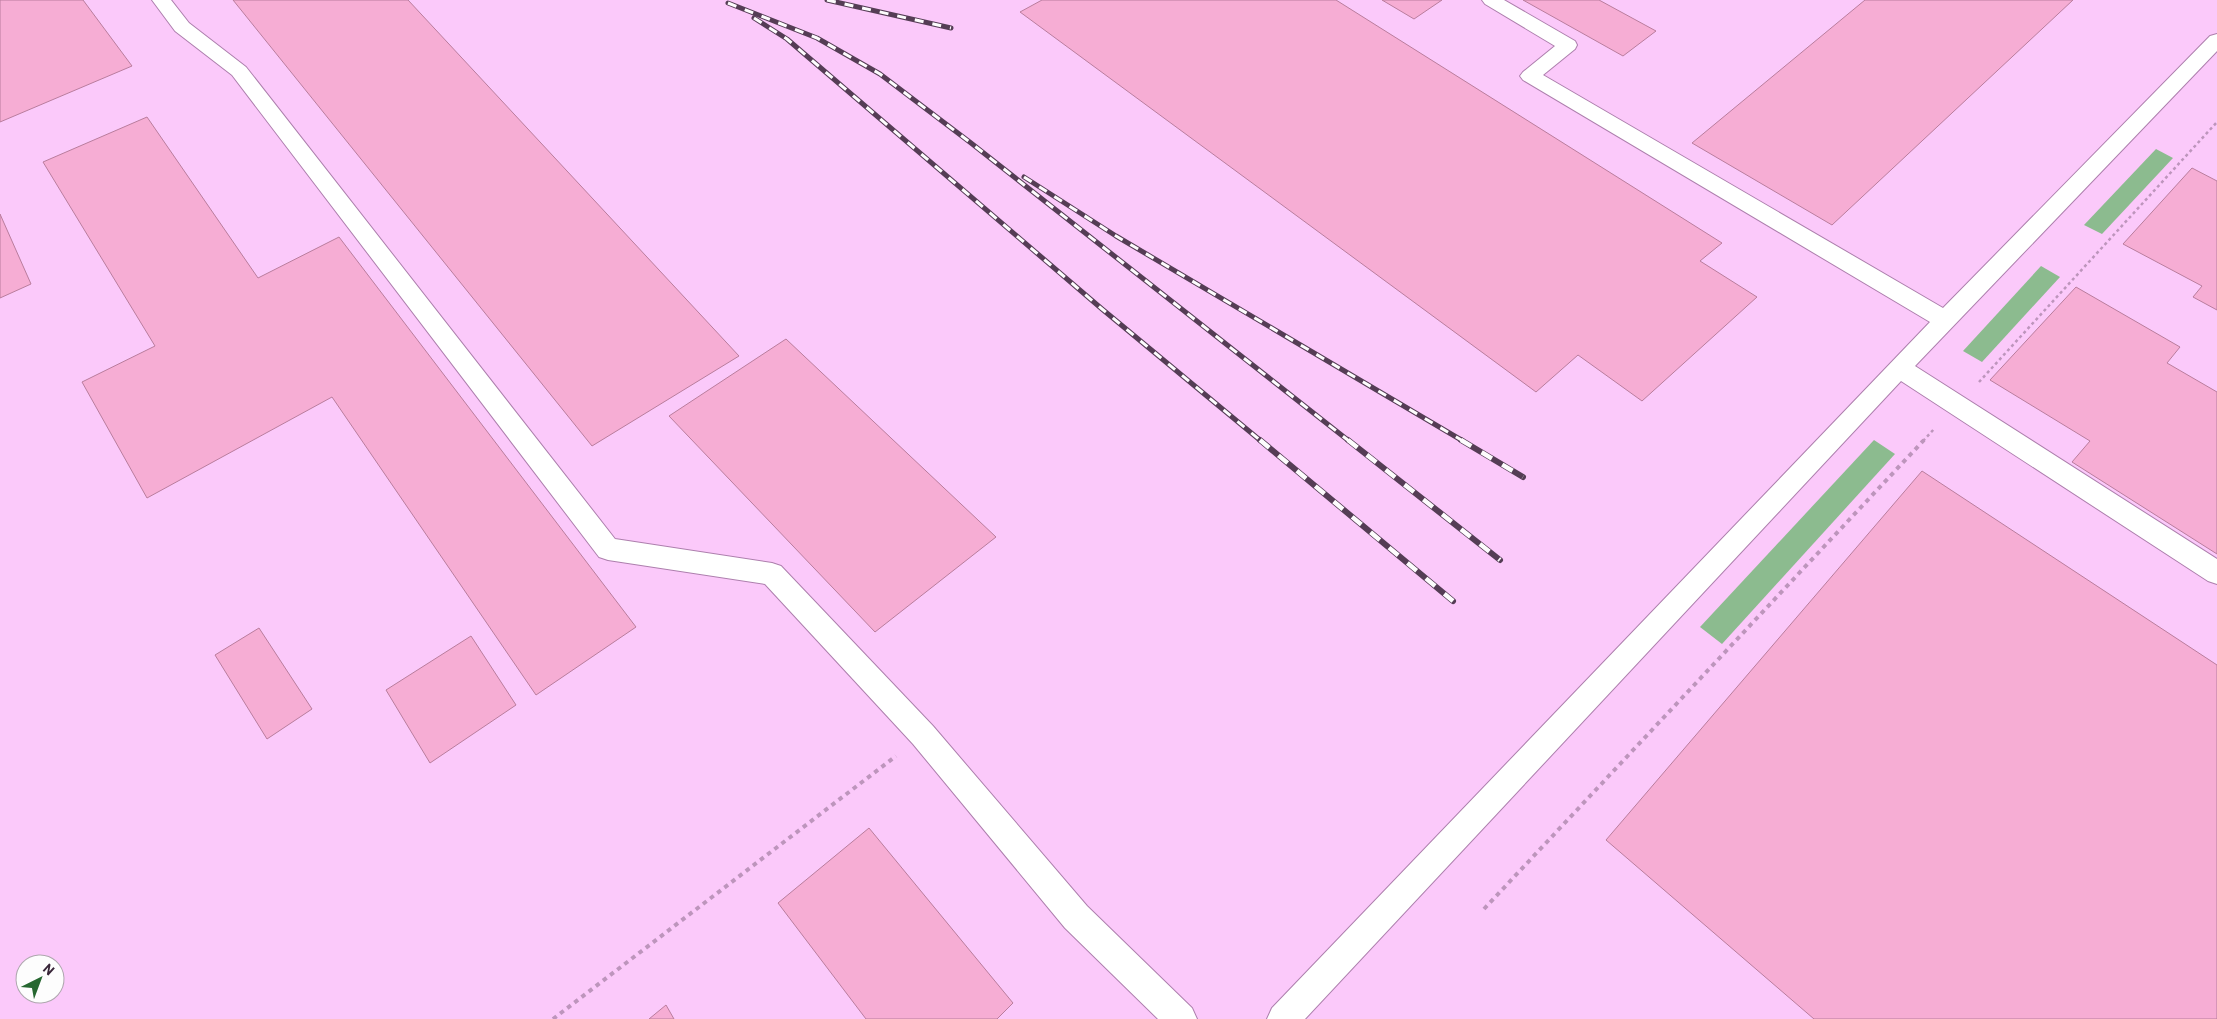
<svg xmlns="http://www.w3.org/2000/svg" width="2217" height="1019" font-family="Barlow,sans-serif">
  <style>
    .green { fill: #8cbb8f }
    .building { fill: #f6add4; stroke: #b97d9d }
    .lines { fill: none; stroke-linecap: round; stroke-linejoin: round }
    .service-casing { stroke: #ad7fad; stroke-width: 2 }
    .path-far1 { stroke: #bd95bc; stroke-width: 2.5; stroke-dasharray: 3 3; stroke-linecap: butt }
    .path { stroke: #bd95bc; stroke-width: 4; stroke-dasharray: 4.5 4.5; stroke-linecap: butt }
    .service { fill: #fff; fill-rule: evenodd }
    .rail-far1-casing { stroke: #553d55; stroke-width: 5 }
    .rail-casing { stroke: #553d55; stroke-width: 6 }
    .rail-far1 { stroke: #fdfdfd; stroke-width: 3; stroke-dasharray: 9; stroke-linecap: butt }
    .rail { stroke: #fdfdfd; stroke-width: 4.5; stroke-dasharray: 12; stroke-linecap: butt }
  </style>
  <rect width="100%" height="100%" fill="#fbc9fa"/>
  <g class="green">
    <path d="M2156,149L2173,158L2102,234L2084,225Z"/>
    <path d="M2041,266L2060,277L1982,362L1963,351Z"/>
    <path d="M1874,440L1895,454L1722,644L1700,627Z"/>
  </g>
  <g class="building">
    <path d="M0,0H83L132,66L0,122Z"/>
    <path d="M233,0H408L739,356L592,446Z"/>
    <path d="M1042,0H1336L1722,243L1700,261L1757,297L1642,401L1578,355L1536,392L1020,12Z"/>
    <path d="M1382,0H1442L1414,19Z"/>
    <path d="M1523,0H1599L1656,31L1623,56Z"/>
    <path d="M1865,0H2073L1832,225L1692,143Z"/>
    <path d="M147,117L258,278L339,237L636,627L536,695L332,397L147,498L82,382L155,346L43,162Z"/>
    <path d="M2192,168L2217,181V310L2193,297L2202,286L2123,244Z"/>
    <path d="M0,214L31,284L0,298Z"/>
    <path d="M2076,287L2180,347L2167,363L2217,392V554L2072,462L2090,441L1990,380Z"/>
    <path d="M786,339L996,537L875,632L669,416Z"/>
    <path d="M1922,471L2217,665V1019H1814L1606,840Z"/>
    <path d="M259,628L312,709L267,739L215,655Z"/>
    <path d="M471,636L516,705L430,763L386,690Z"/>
    <path d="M869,828L1013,1003L997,1019H866L778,903Z"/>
    <path d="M666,1005L674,1019H649Z"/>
  </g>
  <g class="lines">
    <g class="service-casing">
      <g id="service">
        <path d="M152,0H171L189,23L246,67L615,539L772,563L781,566L933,726L1087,906L1192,1008L1197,1019H1158L1065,928L913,744L765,584L608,560L599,557L232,75L175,31Z"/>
        <path d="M1482,0H1504L1575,41L1577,45L1575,49L1543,75L1943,308L2210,36L2217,34V51L1915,366L2217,559V584L2208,581L1901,381L1305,1019H1267L1272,1008L1930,322L1523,80L1520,76L1523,72L1555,46L1485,4Z"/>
      </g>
    </g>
    <g class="path-far1">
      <path d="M1979,382L2217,122"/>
      <path d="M1923,441L1935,428"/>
    </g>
    <g class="path">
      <path d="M1484,909L1924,440"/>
      <path d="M553,1019L896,756"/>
    </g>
    <use href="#service" class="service"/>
    <g class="rail-far1-casing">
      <g id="rail-far1">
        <path d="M827,0L951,28"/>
        <path d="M728,3L817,38L880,74L971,143L1349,441"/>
        <path d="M754,18L787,39L1102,309L1261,441"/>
        <path d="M1024,177L1116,236L1463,441"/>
      </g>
    </g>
    <g class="rail-casing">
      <g id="rail">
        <path d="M1260,440L1453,601"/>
        <path d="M1348,440L1500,560"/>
        <path d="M1461,440L1523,477"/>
      </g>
    </g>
    <use href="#rail-far1" class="rail-far1"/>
    <use href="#rail" class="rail"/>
  </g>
  <g transform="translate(40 979) rotate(42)"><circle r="24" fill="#fdfdfd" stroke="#aea7ae"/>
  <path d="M0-4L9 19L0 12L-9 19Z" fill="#266730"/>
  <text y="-8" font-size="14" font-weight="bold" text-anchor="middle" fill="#382538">N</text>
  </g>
</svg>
